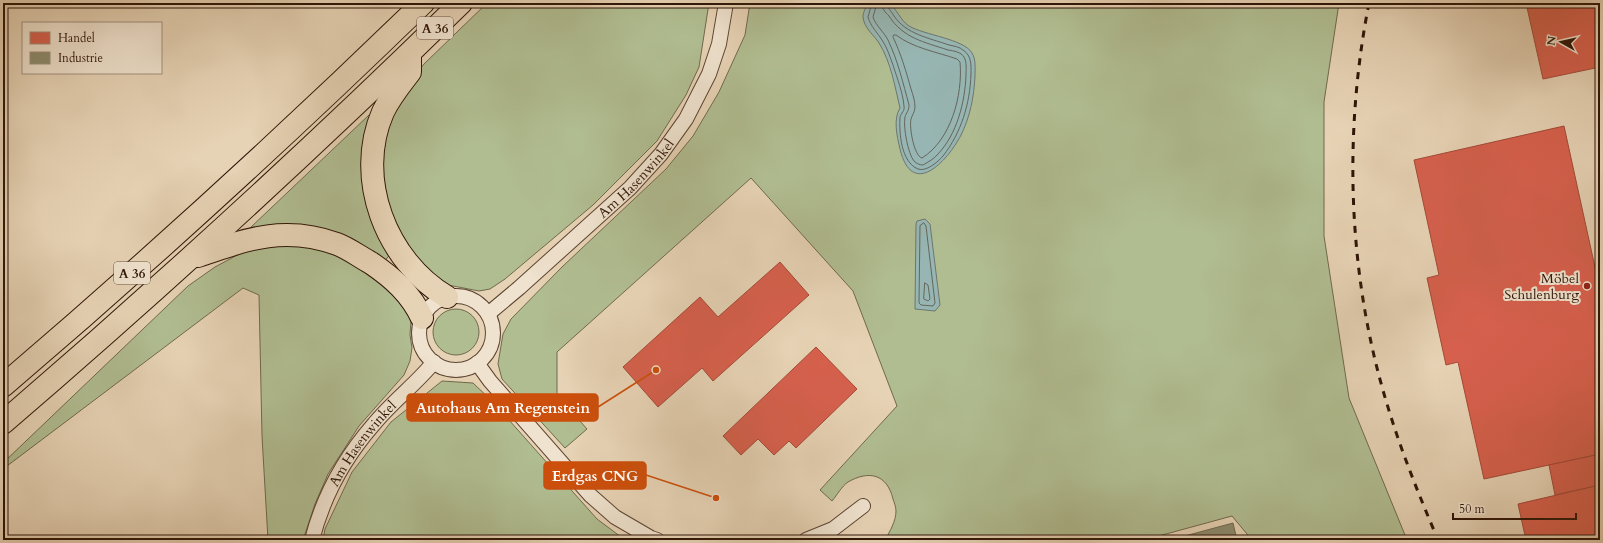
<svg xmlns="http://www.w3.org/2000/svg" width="1603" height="543" font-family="Cardo,serif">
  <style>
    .green { fill: #b0bd91; stroke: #70694c }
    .water { fill: #97b6b3; stroke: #6d766e }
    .shops { fill: #d6604d; stroke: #a44a38 }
    .industry { fill: #8c8c6e; stroke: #70684f }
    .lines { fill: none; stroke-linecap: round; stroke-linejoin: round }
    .shore { stroke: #63665d; stroke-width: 1 }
    .minor-casing { stroke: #5d4432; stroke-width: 16 }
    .motorway-casing { stroke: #2f1507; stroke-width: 24 }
    .minor { stroke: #efe2ce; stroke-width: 14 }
    .motorway { stroke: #e6d2b4; stroke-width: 22 }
    .rail { stroke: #2f1507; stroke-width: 3; stroke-dasharray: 7 7; stroke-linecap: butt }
    .poi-dot { fill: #8f2418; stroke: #efe2ce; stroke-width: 1.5 }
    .labels { text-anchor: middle; stroke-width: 4; stroke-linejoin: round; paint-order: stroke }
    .shield { fill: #efe2ce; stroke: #695243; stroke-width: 1 }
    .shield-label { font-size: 13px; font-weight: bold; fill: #2f1507 }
    .street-label { font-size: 14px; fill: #2f1507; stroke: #efe2ce }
    .poi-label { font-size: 14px; fill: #2f1507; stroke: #efe2ce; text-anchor: end }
    .leader { fill: none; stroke: #cc4f0b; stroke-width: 1.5 }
    .callout-dot { fill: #cc4f0b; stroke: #efe2ce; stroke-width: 1.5 }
    .callout { fill: #cc4f0b; stroke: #cc4f0b; stroke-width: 1.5 }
    .callout-label { font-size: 15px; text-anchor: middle; font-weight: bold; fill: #fff }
  </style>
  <rect width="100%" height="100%" fill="#e6d2b4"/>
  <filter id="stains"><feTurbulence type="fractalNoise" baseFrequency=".005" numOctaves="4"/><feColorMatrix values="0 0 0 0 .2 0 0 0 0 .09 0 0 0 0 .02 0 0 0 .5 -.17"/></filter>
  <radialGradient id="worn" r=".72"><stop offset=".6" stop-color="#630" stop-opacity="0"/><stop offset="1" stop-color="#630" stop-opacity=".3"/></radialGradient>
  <g class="green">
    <path d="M487,3H709L699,67L686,95L657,141L593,205L505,279L490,289L479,291L448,285L422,266L389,221L380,151L401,93L424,64Z"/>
    <path d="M750,3H1339L1324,102V236L1349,398L1407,540H1252L1232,516L1144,540H885C890,531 896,521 896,511C896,507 894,502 893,499C887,474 869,470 848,482C842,486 837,495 832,501L820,490L897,406L853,291L751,178L557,352V395L587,429L565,448L502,379L498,364L503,334L511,319L562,267L666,169L693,136L719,92L745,35Z"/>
    <path d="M369,115L372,118L391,253L384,262L251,232L249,229Z"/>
    <path d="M277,245L312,246L342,256L398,294L411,320L410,335L412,348L410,361L404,375L359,426L328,474L315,504L303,540H268L262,436L259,295L243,288L3,469V463L188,286L215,267L243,252Z"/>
    <circle cx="456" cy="332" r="23"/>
    <path d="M442,381L473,383L493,402L597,519L625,540H323L325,529L352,472L391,422Z"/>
  </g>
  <g class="water">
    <path d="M869,3H889C897,9 900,20 909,26C924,35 964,39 972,53C976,59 975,69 975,76C974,97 970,117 961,135C947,162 912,199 900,149C897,136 893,119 900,108C895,87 891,62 879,43C874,35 864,28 863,17C863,12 866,7 869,3Z"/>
    <path d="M925,219L930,224L940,305L935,311L915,309L916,224L917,221Z"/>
  </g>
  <g class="shops">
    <path d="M1526,3H1600V67L1543,79Z"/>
    <path d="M1564,126L1600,290V454L1484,479L1458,362L1446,365L1427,278L1439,275L1414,160Z"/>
    <path d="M780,262L809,295L713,381L702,368L658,407L623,367L700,297L718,317Z"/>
    <path d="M816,347L857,389L796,448L789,441L774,455L758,439L741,455L723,436Z"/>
    <path d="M1596,455L1600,474V485L1555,495L1549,465Z"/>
    <path d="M1600,485V540H1526L1518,504Z"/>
  </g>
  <path class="industry" d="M1233,523L1237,540H1170Z"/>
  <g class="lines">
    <g class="shore">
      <path d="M872,3L868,17C871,27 877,32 882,40C887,47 890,57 893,65C897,78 903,93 904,106C905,111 901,113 900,117C899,133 901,162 918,169C926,172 938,162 943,156C961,133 970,104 971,74C971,65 972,56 963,50C960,47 954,46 949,45C929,38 906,34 894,16C892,12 887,8 887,3"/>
      <path d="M877,3L873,17C876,26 884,32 888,40C898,61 903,83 909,105C909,111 906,113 905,117C903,127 908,154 914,161C917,164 920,165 923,165C928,162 934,159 938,154C957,134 965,102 966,75C966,70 967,62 964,57C961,52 954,51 948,50C924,42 903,38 889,16C885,12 882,9 882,3"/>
      <path d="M894,35H896C913,48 937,52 957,59L960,62C963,95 951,140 922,158C914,156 909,127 911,119C912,115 915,112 915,107C915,101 913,95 911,89C906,71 901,54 893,37Z"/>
      <path d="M924,223L926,226L935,303L933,306L921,305L919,303L920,226Z"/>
      <path d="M925,283L928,285L930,299L928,301L924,299Z"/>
    </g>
    <g class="minor-casing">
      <g id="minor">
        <circle cx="456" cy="333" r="37"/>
        <path id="s1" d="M488,314L519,288L630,188L661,154L686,119L709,74L719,44L726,3"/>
        <path d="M477,363L490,381L590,495L615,517L651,538L657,540"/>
        <path id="s2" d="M312,540C323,497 345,457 374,424C392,402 416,384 434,362"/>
        <path d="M806,540L833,529L863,506"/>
      </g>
    </g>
    <g class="motorway-casing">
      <g id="motorway">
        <path d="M410,53V72C400,85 390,97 383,112C354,178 386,261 447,297"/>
        <path d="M198,256C247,239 285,225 337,244C348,248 360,257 371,263C393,278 411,294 422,318"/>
        <path d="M3,386C147,263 287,135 423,3"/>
        <path d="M3,423C160,288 313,148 461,3"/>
      </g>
    </g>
    <use href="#minor" class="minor"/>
    <use href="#motorway" class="motorway"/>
    <path class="rail" d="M1369,3C1343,135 1348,276 1387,404C1401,451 1419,495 1438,540"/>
  </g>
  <circle class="poi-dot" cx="1587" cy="286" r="4"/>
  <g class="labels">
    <g class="shield">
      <rect x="417" y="17" width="36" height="22" rx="3"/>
      <rect x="114" y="262" width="36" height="22" rx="3"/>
    </g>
    <g class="shield-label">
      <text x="435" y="33">A 36</text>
      <text x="132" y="278">A 36</text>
    </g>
    <g class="street-label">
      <text dy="5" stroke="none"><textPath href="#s1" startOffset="201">Am Hasenwinkel</textPath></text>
      <text dy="5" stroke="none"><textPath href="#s2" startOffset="110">Am Hasenwinkel</textPath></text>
    </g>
    <g class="poi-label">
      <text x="1579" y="283">Möbel<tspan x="1579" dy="16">Schulenburg</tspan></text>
    </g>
  </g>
  <path class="leader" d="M656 370L598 407M716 498L646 475"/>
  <g class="callout-dot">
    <circle cx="656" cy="370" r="4"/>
    <circle cx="716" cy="498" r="4"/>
  </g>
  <g class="callout">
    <rect x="407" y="394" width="191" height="27" rx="4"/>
    <rect x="544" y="462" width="102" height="27" rx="4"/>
  </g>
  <g class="callout-label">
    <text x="503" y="413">Autohaus Am Regenstein</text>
    <text x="595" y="481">Erdgas CNG</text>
  </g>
  <rect width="1603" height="543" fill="none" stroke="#e6d2b4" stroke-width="16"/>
  <rect x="4" y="4" width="1595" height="535" fill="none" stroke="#2f1507" stroke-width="2"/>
  <rect x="8" y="8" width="1587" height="527" fill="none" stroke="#2f1507"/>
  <rect x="22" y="22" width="140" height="52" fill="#efe2ce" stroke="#a2907e"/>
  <rect x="30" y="32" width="20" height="12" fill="#d6604d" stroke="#a2907e"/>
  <text x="58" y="42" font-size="12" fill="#2f1507">Handel</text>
  <rect x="30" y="52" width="20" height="12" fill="#8c8c6e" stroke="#a2907e"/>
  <text x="58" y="62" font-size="12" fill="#2f1507">Industrie</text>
  <g transform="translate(1561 42) rotate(278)" stroke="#efe2ce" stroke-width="3" paint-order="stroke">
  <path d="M0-3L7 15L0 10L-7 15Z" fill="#2f1507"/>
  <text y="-6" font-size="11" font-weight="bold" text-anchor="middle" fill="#2f1507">N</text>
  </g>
  <path d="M1453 513v6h123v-6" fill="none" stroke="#2f1507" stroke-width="2"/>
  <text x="1459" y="513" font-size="12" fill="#2f1507" stroke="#efe2ce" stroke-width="3" paint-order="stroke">50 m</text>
  <rect width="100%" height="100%" filter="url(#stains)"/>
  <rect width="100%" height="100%" fill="url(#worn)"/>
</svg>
